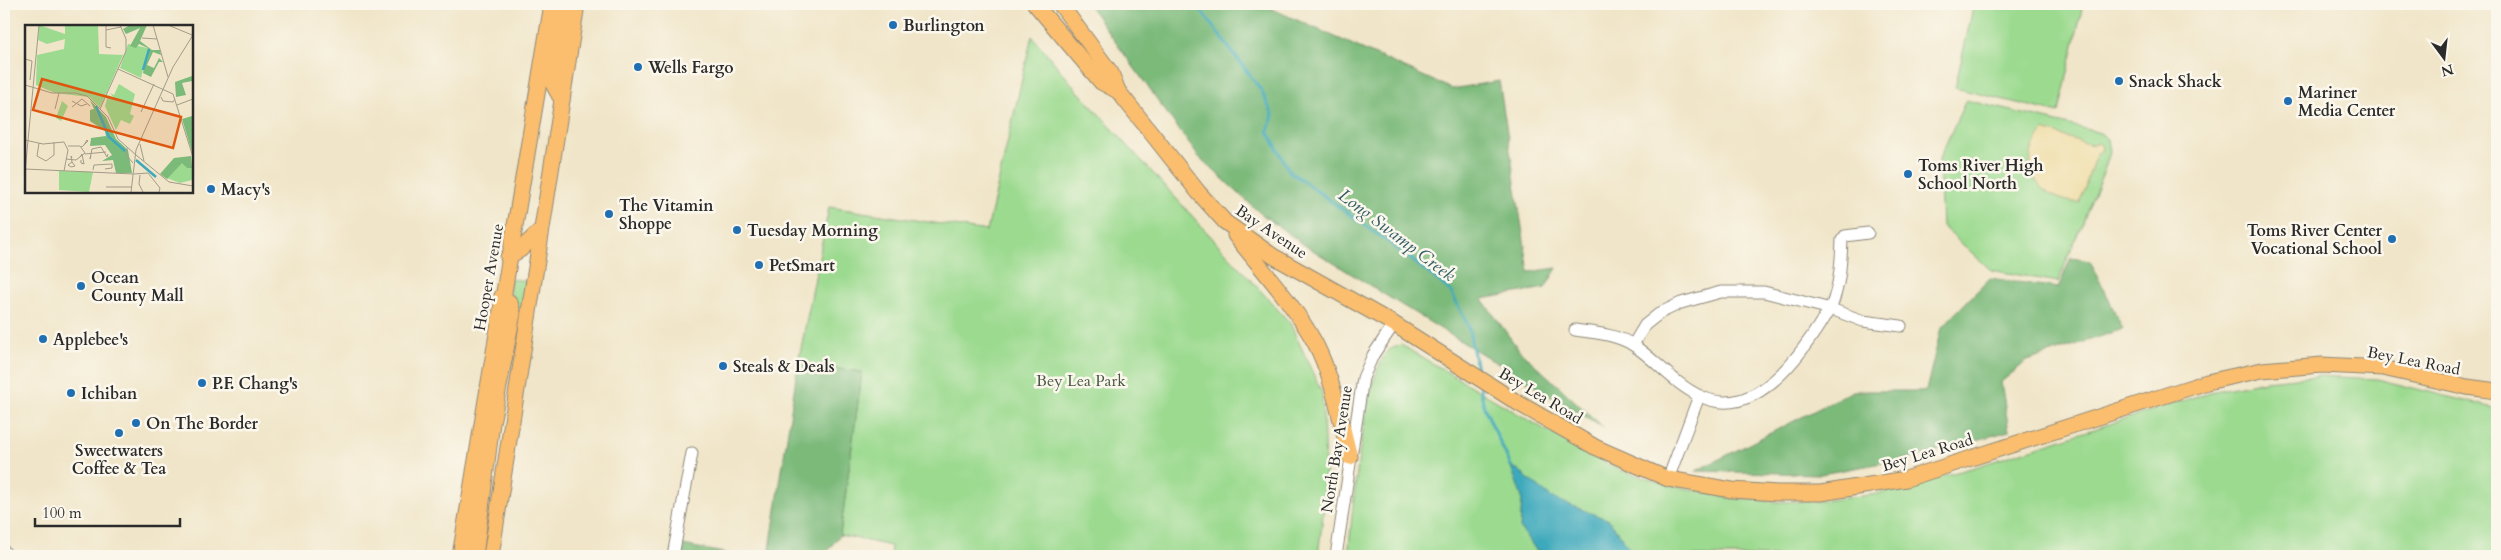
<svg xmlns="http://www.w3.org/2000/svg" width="2501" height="560" font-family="Cardo,serif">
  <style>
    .green { fill: #9bda8f; stroke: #63825d }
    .forest { fill: #7cba7a; stroke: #547252 }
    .sand { fill: #eeda9e; stroke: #8c8264 }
    .water { fill: #3ca9bc; stroke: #346a74 }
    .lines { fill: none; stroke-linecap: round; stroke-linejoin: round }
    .stream { stroke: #3ca9bc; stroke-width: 3 }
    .minor-casing { stroke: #8e887a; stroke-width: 13 }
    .major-casing { stroke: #8e887a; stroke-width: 17 }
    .minor { stroke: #fff; stroke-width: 11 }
    .major { stroke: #fabe6e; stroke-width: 15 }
    .poi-dot { fill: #1f6fb2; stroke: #fbf7ec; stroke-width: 2 }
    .labels { text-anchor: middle; stroke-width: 5; stroke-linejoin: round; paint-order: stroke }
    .poi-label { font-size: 16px; font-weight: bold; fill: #2b2b2b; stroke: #fbf7ec; text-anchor: start }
    .street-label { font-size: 16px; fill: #2b2b2b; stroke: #fbf7ec }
    .park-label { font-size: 16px; fill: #475744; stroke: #fbf7ec }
    .water-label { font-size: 18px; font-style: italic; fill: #325d65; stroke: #fbf7ec }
    .inset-river { fill: none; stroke: #3ca9bc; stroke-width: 2.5 }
    .inset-road { fill: none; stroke: #a19b89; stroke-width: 1 }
    .view { fill: #df570e; fill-opacity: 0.15; stroke: #df570e; stroke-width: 2.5 }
    .inset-edge { fill: none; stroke: #2b2b2b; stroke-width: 2.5 }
  </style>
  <rect width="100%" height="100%" fill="#fbf7ec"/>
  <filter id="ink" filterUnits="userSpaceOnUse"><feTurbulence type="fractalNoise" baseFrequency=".02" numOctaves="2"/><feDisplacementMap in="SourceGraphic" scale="10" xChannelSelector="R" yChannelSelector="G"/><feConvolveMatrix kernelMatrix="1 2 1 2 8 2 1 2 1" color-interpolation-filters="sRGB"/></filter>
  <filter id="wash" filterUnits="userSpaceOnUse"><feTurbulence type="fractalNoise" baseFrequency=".0096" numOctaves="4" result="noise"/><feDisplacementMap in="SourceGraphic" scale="20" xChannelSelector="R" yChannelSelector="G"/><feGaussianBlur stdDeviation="1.12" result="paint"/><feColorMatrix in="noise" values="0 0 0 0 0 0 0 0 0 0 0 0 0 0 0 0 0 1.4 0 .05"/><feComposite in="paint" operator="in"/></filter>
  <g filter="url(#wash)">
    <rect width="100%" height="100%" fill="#f0e5c8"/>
    <g class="green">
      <path d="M1974,4H2083L2059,113L1955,88Z"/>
      <path d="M1032,36L1076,89L1290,323L1322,393L1326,490L1318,556H890L891,546L840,535L862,372L798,364L829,207L987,231Z"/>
      <path d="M1966,100L2090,130L2100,133L2108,139L2110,152L2106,165L2058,282L1991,270L1942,226L1939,159Z"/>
      <path d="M511,279L526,281L521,309H518L510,292Z"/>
      <path d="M1401,345L1578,449L1620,470L1666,484L1731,498L1778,502L1822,501L1877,494L1975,467L2210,392L2265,381L2318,376L2377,379L2497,409V556H1348C1353,511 1362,384 1387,352C1390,348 1396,347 1401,345Z"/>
    </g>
    <g class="forest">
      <path d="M1088,4H1261L1452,89L1499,81L1529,272L1557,268L1545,288L1482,299L1519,350L1604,428L1403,306L1303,244L1260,213L1198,156Z"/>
      <path d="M2071,258L2090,261L2123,329L2027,361L2001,382L2009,431L1915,457L1821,474L1696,471L1853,391H1926L1941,328L1990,278L2058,288Z"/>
      <path d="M798,364L862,372L840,535L823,556H769Z"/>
      <path d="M678,544L739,556H676Z"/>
    </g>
    <path class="sand" d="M2044,130L2091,145L2098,143L2102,146L2101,151L2096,154L2080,202C2038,203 2014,163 2044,130Z"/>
    <path class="water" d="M1510,464L1552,498L1609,520L1635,556H1560L1536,550L1520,528L1522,498Z"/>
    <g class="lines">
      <g class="stream">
        <path d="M1196,4L1261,90L1273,115L1268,131L1289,171L1398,249L1450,290L1468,325L1477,370"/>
        <path d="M1480,386L1484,407L1511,466"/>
      </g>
    </g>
  </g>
  <g filter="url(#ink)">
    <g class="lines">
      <g class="minor-casing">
        <g id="minor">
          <path d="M1575,330C1594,333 1616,334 1633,345C1656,360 1674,384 1700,396C1753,422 1799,358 1823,319C1825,315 1830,312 1831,307C1840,285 1841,263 1842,240L1845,236L1868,233"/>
          <path d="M1633,345L1645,325L1660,313L1681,303L1721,292H1764L1831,309L1863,321L1901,326"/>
          <path d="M1668,479L1699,396"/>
          <path d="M4,551L7,556"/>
          <path d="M673,556L692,453"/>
          <path d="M1336,556L1363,378L1373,355L1394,324"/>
        </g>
      </g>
      <g class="major-casing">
        <g id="major">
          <path d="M1035,4L1101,82L1118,91"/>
          <path d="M1060,4L1111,73L1118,91L1199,193L1225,222L1273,256L1394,324L1518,403L1595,447L1668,479L1732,490L1778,493H1821L1906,479L2207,382L2262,370L2322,365L2383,368L2467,387L2497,391"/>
          <path d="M562,100L553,84L552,74L563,4"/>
          <path d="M1235,235C1262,270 1294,304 1315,343C1333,377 1340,420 1350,457"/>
          <path d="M508,257L520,250L541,230"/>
          <path d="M460,556L552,4"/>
          <path d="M475,556L492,423L513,313L510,303L502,296"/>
          <path d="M491,556L577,4"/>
        </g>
      </g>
      <use href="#minor" class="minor"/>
      <use href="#major" class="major"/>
    </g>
  </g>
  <g class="poi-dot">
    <circle cx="893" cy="25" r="5"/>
    <circle cx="638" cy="67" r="5"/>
    <circle cx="2119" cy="81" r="5"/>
    <circle cx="2288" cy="101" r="5"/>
    <circle cx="1908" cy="174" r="5"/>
    <circle cx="211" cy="189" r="5"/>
    <circle cx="609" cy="214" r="5"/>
    <circle cx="737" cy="230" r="5"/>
    <circle cx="2392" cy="239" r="5"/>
    <circle cx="759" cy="265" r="5"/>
    <circle cx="81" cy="286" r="5"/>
    <circle cx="43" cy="339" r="5"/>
    <circle cx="723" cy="366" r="5"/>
    <circle cx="202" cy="383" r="5"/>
    <circle cx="71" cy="393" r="5"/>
    <circle cx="136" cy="423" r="5"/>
    <circle cx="119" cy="433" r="5"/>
  </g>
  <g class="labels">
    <g class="poi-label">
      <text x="903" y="31">Burlington</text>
      <text x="648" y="73">Wells Fargo</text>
      <text x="2129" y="87">Snack Shack</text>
      <text x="2298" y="98">Mariner<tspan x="2298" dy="18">Media Center</tspan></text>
      <text x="1918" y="171">Toms River High<tspan x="1918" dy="18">School North</tspan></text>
      <text x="221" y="195">Macy's</text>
      <text x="619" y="211">The Vitamin<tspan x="619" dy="18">Shoppe</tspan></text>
      <text x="747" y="236">Tuesday Morning</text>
      <text x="2382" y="236" text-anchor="end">Toms River Center<tspan x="2382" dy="18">Vocational School</tspan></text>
      <text x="769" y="271">PetSmart</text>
      <text x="91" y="283">Ocean<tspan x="91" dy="18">County Mall</tspan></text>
      <text x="53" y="345">Applebee's</text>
      <text x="733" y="372">Steals &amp; Deals</text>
      <text x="212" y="389">P.F. Chang's</text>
      <text x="81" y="399">Ichiban</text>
      <text x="146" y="429">On The Border</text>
      <text x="119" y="456" text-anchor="middle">Sweetwaters<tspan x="119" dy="18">Coffee &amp; Tea</tspan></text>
    </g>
    <g class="street-label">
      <text transform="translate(1272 231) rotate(34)" y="6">Bay Avenue</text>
      <text transform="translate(488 277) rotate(-80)" y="6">Hooper Avenue</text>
      <text transform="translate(2414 360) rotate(11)" y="6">Bey Lea Road</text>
      <text transform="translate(1541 395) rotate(31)" y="6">Bey Lea Road</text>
      <text transform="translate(1336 449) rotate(-81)" y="6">North Bay Avenue</text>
      <text transform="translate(1927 452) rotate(-17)" y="6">Bey Lea Road</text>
    </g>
    <g class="park-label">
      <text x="1081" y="386">Bey Lea Park</text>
    </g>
    <g class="water-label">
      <text transform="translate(1397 235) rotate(37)" y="6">Long Swamp Creek</text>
    </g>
  </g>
  <g transform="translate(25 25)">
    <rect width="168" height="168" fill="#f0e5c8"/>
    <path d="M14,0L40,9V0H73L74,29L98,30L75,83L64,72L30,68L11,60L12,30L39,24L40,14L22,19L13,15ZM103,19L123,23L116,53L95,43ZM94,59L110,69L105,89L109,91L105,99L96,95L91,105L80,81L83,70L88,72L85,68L89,70ZM37,76L43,81L36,96L31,93ZM157,137L162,143H167V155L155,158L142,153ZM34,146L68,147L64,167L34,165Z" fill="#9bda8f"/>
    <path d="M105,0H122L115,16L127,25H135L136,30L128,27L122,40L129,43L134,33L138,37H134L126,52L118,48L123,23L114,19L111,23L105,21L115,3L101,9L98,4ZM167,51V56L157,58L161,70L151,72L150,57ZM65,75L81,92L91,114L103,125L107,148H91L88,135L77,136L87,130L80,120L65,121L66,113L81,111L80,106L65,96V85L69,84ZM167,91V127L157,94ZM166,131L167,143H162L157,138L142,154L135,149L149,133Z" fill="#7cba7a"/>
    <path class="inset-river" d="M118,45L124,24M71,81L84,112L100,126M111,135L131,152"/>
    <path class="inset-road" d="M81,0V22L86,23M128,0L143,52M143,0L167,10M81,5L96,2M117,13L132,14M0,34L7,36L5,55M93,44L148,69L168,132M0,60L27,68H50L62,71L83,92L93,114L111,130L144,157L168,161M136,72L138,76L148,77L150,74M47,76L56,81L62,79M152,80L168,74M47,82L57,74L65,81M30,84L34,68M75,84L101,26V14L95,0M116,87L129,59M0,115L18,119L39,117L43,125L39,146M14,118L12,131L21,136L29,130V117M115,119L119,136M56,122L58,121L63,116L62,115L59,120M102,123V131L108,138M60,129L81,127M66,131L65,134L67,124L76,122L82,132L83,129M55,132L57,129L59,139L56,138V135M41,134L51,135L60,128L55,121H43M47,137L50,141L46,142L43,140L47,137L46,131L47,133M0,144L108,149M68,145L69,140L87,139V143L80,144M0,147L14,0M109,149L123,148L135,163L134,167M115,150L114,159L118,167M81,162H107M106,167L111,125L148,42L168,10"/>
    <path class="view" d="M17,54L156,92L148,123L8,85Z"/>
    <rect width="168" height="168" class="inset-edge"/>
  </g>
  <rect width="2501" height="560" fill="none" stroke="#fbf7ec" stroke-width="20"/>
  <g transform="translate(2444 58) rotate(165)" stroke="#fbf7ec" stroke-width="4" paint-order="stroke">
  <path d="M0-4L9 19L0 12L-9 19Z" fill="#2b2b2b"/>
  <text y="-8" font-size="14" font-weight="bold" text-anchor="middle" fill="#2b2b2b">N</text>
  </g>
  <path d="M35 518v8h145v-8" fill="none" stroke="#2b2b2b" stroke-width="2.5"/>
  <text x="42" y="518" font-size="15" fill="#2b2b2b" stroke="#fbf7ec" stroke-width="4" paint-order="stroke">100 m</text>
</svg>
